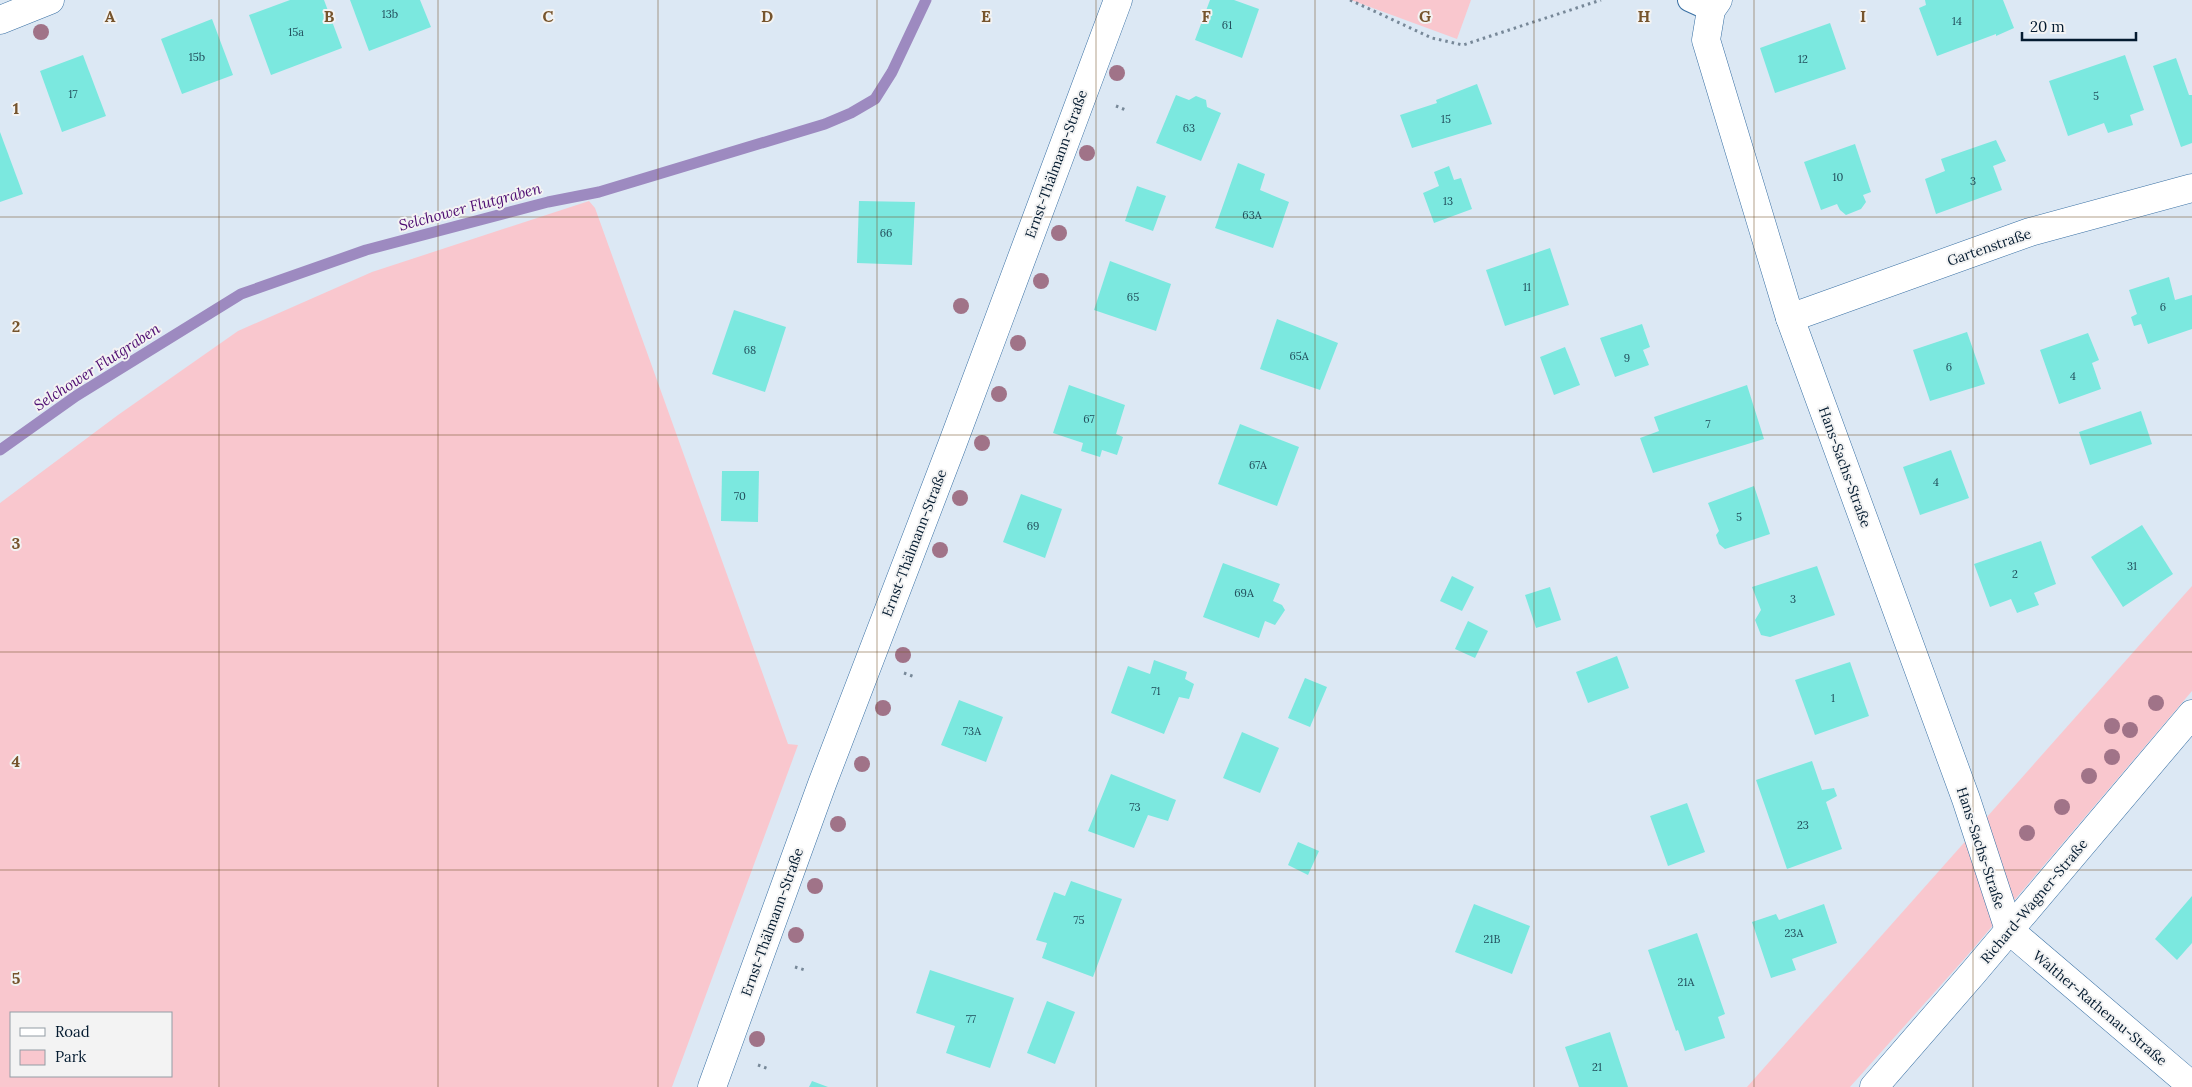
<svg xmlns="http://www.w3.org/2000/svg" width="2192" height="1087" font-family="Lora,serif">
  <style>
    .green { fill: #f9c7ce; fill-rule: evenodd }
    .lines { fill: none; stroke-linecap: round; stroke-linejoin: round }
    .stream { stroke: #9d8ac0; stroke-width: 11 }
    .building { fill: #7be8df }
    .service-casing { stroke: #3970a4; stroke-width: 24 }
    .minor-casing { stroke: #3970a4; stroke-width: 29 }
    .tertiary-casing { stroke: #3970a4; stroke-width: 29 }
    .path { stroke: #778898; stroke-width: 3; stroke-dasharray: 2.5 4; stroke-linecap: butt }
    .service { stroke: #fff; stroke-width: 22 }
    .minor { stroke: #fff; stroke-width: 28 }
    .tertiary { stroke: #fff; stroke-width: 28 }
    .tree { fill: #a07388 }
    .grid { fill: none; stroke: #76542c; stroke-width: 1; stroke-opacity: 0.55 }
    .labels { text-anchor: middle; stroke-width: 4; stroke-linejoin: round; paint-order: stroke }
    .number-label { font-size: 11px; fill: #224e5c }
    .street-label { font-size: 14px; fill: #041b30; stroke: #f3f3f3 }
    .water-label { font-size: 15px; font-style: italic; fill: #4d0b71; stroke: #f3f3f3 }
    .grid-label { font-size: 16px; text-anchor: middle; font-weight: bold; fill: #76542c; stroke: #f3f3f3; stroke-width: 4; stroke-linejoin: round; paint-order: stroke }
  </style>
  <rect width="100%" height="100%" fill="#dce8f4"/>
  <g class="green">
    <path d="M1351,0H1471L1457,39Z"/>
    <path d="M589,201L595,208L788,744L798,745L672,1087H0V503L118,415L238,331L372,272ZM11,1013H171V1076H11Z"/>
    <path d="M2192,586V691L1966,957L1850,1087H1747Z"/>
  </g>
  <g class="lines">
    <path class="stream" d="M0,450L76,396L241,294L366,250L548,202L599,192L825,124L851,113L875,99L892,72L926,0"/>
  </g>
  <g class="building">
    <path d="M290,0H324L342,48L271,75L249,15Z"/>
    <path d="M350,0H420L431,27L369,51Z"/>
    <path d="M1210,0H1234L1259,9L1242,58L1195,40Z"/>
    <path d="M1925,0H2003L2014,28L1996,36V34L1937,56L1919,8L1926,5Z"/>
    <path d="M212,19L233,75L182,94L161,39Z"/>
    <path d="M1830,23L1846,69L1775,93L1760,48Z"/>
    <path d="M83,55L106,116L62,132L40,71Z"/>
    <path d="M2125,55L2144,110L2130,115L2133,125L2108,133L2104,123L2068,136L2049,81Z"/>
    <path d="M2176,58L2189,95H2192V143L2181,147L2153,66Z"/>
    <path d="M1477,84L1492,124L1412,148L1400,115L1437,103L1436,100Z"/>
    <path d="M1176,95L1189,100L1196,96L1206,100L1207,107L1221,113L1201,161L1156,143Z"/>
    <path d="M0,132L23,194L0,202Z"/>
    <path d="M1996,140L2006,161L1993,166L2002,190L1936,214L1925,179L1945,171L1941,159Z"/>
    <path d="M1855,144L1871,192L1863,195L1866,202L1861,209L1846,215L1840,210L1837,204L1821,210L1804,162Z"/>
    <path d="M1238,163L1265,174L1260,190L1289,202L1273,248L1215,228Z"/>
    <path d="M1449,166L1454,180L1461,178L1472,209L1434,223L1423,193L1439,186L1434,172Z"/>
    <path d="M1137,186L1166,196L1153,231L1125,221Z"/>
    <path d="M859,201L915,202L912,265L857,263Z"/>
    <path d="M1550,248L1569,305L1505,326L1486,270Z"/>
    <path d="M1110,261L1171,284L1156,331L1094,310Z"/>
    <path d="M2169,277L2175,300L2192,295V329L2148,344L2141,324L2134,326L2131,317L2137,314L2129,290Z"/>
    <path d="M734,310L786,327L765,392L712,374Z"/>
    <path d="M1277,319L1338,343L1320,390L1260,369Z"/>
    <path d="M1642,324L1650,347L1643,350L1649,365L1615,377L1600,338Z"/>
    <path d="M1967,332L1985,384L1930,401L1913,350Z"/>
    <path d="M2088,333L2099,360L2092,363L2101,389L2059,404L2040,350Z"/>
    <path d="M1565,347L1580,385L1554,395L1540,357Z"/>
    <path d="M1069,385L1125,405L1116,434L1123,437L1117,455L1102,450L1100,457L1081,451L1083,443L1053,433Z"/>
    <path d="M1747,385L1764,439L1653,473L1640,438L1659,431L1654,417Z"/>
    <path d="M2141,411L2152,444L2090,465L2079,432Z"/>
    <path d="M1240,424L1299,447L1277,506L1218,484Z"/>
    <path d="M1951,450L1969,498L1920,515L1903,467Z"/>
    <path d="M722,471H759L758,522L721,521Z"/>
    <path d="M1754,486L1770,534L1725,549L1719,544L1716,535L1719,531L1708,503Z"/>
    <path d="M1021,494L1062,509L1045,558L1003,542Z"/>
    <path d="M2142,525L2173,574L2123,607L2091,557Z"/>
    <path d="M2041,541L2056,584L2034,593L2039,605L2017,613L2011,599L1990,607L1974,564Z"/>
    <path d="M1223,563L1280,584L1273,601L1282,605L1285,610L1275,625L1265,621L1259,638L1203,617Z"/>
    <path d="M1817,566L1835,615L1770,637L1761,635L1755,620L1761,610L1752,587Z"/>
    <path d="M1452,576L1474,587L1462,611L1440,601Z"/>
    <path d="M1550,587L1561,620L1536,628L1525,595Z"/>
    <path d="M1468,621L1488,631L1475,658L1455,649Z"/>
    <path d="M1617,656L1629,688L1588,703L1576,672Z"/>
    <path d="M1154,660L1187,672L1185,679L1194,684L1189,699L1179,697L1164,734L1111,713L1128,666L1150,674Z"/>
    <path d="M1850,662L1869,716L1815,735L1795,680Z"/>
    <path d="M1305,678L1327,687L1310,727L1288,718Z"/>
    <path d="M959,700L1003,717L986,762L941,745Z"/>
    <path d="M1242,732L1279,748L1260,793L1223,778Z"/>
    <path d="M1812,761L1822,790L1834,788L1837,796L1826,802L1842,849L1787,869L1756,780Z"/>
    <path d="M1111,774L1176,800L1168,821L1148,815L1134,848L1088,831Z"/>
    <path d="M1687,803L1705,852L1668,866L1650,816Z"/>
    <path d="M1298,842L1319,851L1308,875L1288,865Z"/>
    <path d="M1071,881L1122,899L1093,977L1042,958L1047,943L1036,940L1054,892L1065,896Z"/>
    <path d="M2192,896V943L2177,960L2155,939Z"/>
    <path d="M1474,904L1530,926L1512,974L1455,952Z"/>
    <path d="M1824,904L1837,943L1792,959L1796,970L1771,978L1752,922L1776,914L1779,920Z"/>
    <path d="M1697,933L1725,1014L1718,1017L1725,1038L1685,1051L1678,1030L1676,1031L1648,950Z"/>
    <path d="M930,970L1014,998L990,1068L946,1053L955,1026L916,1013Z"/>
    <path d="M1047,1001L1075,1012L1055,1064L1027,1053Z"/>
    <path d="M1610,1032L1628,1087H1579L1565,1047Z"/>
    <path d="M812,1081L828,1087H809Z"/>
  </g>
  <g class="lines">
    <g class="service-casing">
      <path id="service" d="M1689,0L1711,10"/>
    </g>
    <g class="minor-casing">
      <g id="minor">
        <path d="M1718,0L1711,10L1706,40L1790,318L1966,799L2009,930"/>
        <path d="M0,20L50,0"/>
        <path d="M1790,318L2030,232L2192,188"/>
        <path d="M2009,930L2192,1086"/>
        <path d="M1874,1087L1973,973L2192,714"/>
      </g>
    </g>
    <g class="tertiary-casing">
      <path id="tertiary" d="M712,1087L822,784L952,445L1118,0"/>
    </g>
    <g class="path">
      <path d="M1350,0L1432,38L1463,45L1601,0"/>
      <path d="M1116,106L1128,111"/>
      <path d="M904,673L915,677"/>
      <path d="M795,967L805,970"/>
      <path d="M758,1065L769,1069"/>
    </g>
    <use href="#service" class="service"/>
    <use href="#minor" class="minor"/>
    <use href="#tertiary" class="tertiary"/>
  </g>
  <g class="tree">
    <circle cx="41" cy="32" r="8"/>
    <circle cx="1117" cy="73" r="8"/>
    <circle cx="1087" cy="153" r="8"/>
    <circle cx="1059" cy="233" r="8"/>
    <circle cx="1041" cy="281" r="8"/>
    <circle cx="961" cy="306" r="8"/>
    <circle cx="1018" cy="343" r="8"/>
    <circle cx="999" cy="394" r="8"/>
    <circle cx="982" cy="443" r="8"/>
    <circle cx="960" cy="498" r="8"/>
    <circle cx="940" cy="550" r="8"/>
    <circle cx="903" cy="655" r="8"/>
    <circle cx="2156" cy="703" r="8"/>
    <circle cx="883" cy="708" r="8"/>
    <circle cx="2112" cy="726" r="8"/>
    <circle cx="2130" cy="730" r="8"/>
    <circle cx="2112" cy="757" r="8"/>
    <circle cx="862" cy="764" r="8"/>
    <circle cx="2089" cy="776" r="8"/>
    <circle cx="2062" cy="807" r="8"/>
    <circle cx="838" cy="824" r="8"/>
    <circle cx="2027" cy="833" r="8"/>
    <circle cx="815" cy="886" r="8"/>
    <circle cx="796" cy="935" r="8"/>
    <circle cx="757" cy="1039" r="8"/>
  </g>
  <path class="grid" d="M219,0V1087M438,0V1087M658,0V1087M877,0V1087M1096,0V1087M1315,0V1087M1534,0V1087M1754,0V1087M1973,0V1087M0,217H2192M0,435H2192M0,652H2192M0,870H2192"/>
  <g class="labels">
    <g class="number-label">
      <text x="390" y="18">13b</text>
      <text x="1957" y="25">14</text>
      <text x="1227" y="29">61</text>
      <text x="296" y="36">15a</text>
      <text x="197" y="61">15b</text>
      <text x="1803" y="63">12</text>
      <text x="73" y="98">17</text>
      <text x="2096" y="100">5</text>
      <text x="1446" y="123">15</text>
      <text x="1189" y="132">63</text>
      <text x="1838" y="181">10</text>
      <text x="1973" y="185">3</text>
      <text x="1448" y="205">13</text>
      <text x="1252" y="219">63A</text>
      <text x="886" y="237">66</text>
      <text x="1527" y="291">11</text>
      <text x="1133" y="301">65</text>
      <text x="2163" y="311">6</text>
      <text x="750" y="354">68</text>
      <text x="1299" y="360">65A</text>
      <text x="1627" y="362">9</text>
      <text x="1949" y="371">6</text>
      <text x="2073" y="380">4</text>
      <text x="1089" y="423">67</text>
      <text x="1708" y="428">7</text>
      <text x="1258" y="469">67A</text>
      <text x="1936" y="486">4</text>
      <text x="740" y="500">70</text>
      <text x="1739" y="521">5</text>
      <text x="1033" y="530">69</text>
      <text x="2132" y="570">31</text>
      <text x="2015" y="578">2</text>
      <text x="1244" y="597">69A</text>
      <text x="1793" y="603">3</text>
      <text x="1156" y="695">71</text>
      <text x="1833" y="702">1</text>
      <text x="972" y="735">73A</text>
      <text x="1135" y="811">73</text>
      <text x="1803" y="829">23</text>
      <text x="1079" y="924">75</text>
      <text x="1794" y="937">23A</text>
      <text x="1492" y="943">21B</text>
      <text x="1686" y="986">21A</text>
      <text x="971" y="1023">77</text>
      <text x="1597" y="1071">21</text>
    </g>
    <g class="street-label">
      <text transform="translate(1056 164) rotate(-70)" y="5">Ernst-Thälmann-Straße</text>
      <text transform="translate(1989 247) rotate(-19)" y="5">Gartenstraße</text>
      <text transform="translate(1845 467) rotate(70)" y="5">Hans-Sachs-Straße</text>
      <text transform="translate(914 543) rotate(-69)" y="5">Ernst-Thälmann-Straße</text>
      <text transform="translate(1981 848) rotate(72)" y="5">Hans-Sachs-Straße</text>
      <text transform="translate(2034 901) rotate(-50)" y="5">Richard-Wagner-Straße</text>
      <text transform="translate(772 922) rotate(-70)" y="5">Ernst-Thälmann-Straße</text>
      <text transform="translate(2100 1008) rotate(40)" y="5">Walther-Rathenau-Straße</text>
    </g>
    <g class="water-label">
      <text transform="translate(470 207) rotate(-15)" y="5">Selchower Flutgraben</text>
      <text transform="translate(97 367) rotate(-33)" y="5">Selchower Flutgraben</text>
    </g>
  </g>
  <g class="grid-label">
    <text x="110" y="22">A</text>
    <text x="329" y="22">B</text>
    <text x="548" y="22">C</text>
    <text x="767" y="22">D</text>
    <text x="986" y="22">E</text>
    <text x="1206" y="22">F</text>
    <text x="1425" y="22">G</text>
    <text x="1644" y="22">H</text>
    <text x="1863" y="22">I</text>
    <text x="16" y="114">1</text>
    <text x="16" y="332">2</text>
    <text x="16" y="549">3</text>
    <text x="16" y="767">4</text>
    <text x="16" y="984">5</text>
  </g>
  <rect x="10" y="1012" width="162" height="65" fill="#f3f3f3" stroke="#939da5"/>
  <rect x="20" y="1028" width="25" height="8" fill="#ffffff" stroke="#939da5"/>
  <text x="55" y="1037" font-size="15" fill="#041b30">Road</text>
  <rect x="20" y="1050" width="25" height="15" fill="#f9c7ce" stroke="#939da5"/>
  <text x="55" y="1062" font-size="15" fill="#041b30">Park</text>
  <path d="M2022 32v8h114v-8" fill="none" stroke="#041b30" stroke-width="2.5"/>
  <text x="2030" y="32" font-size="15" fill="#041b30" stroke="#f3f3f3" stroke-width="4" paint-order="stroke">20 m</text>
</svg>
